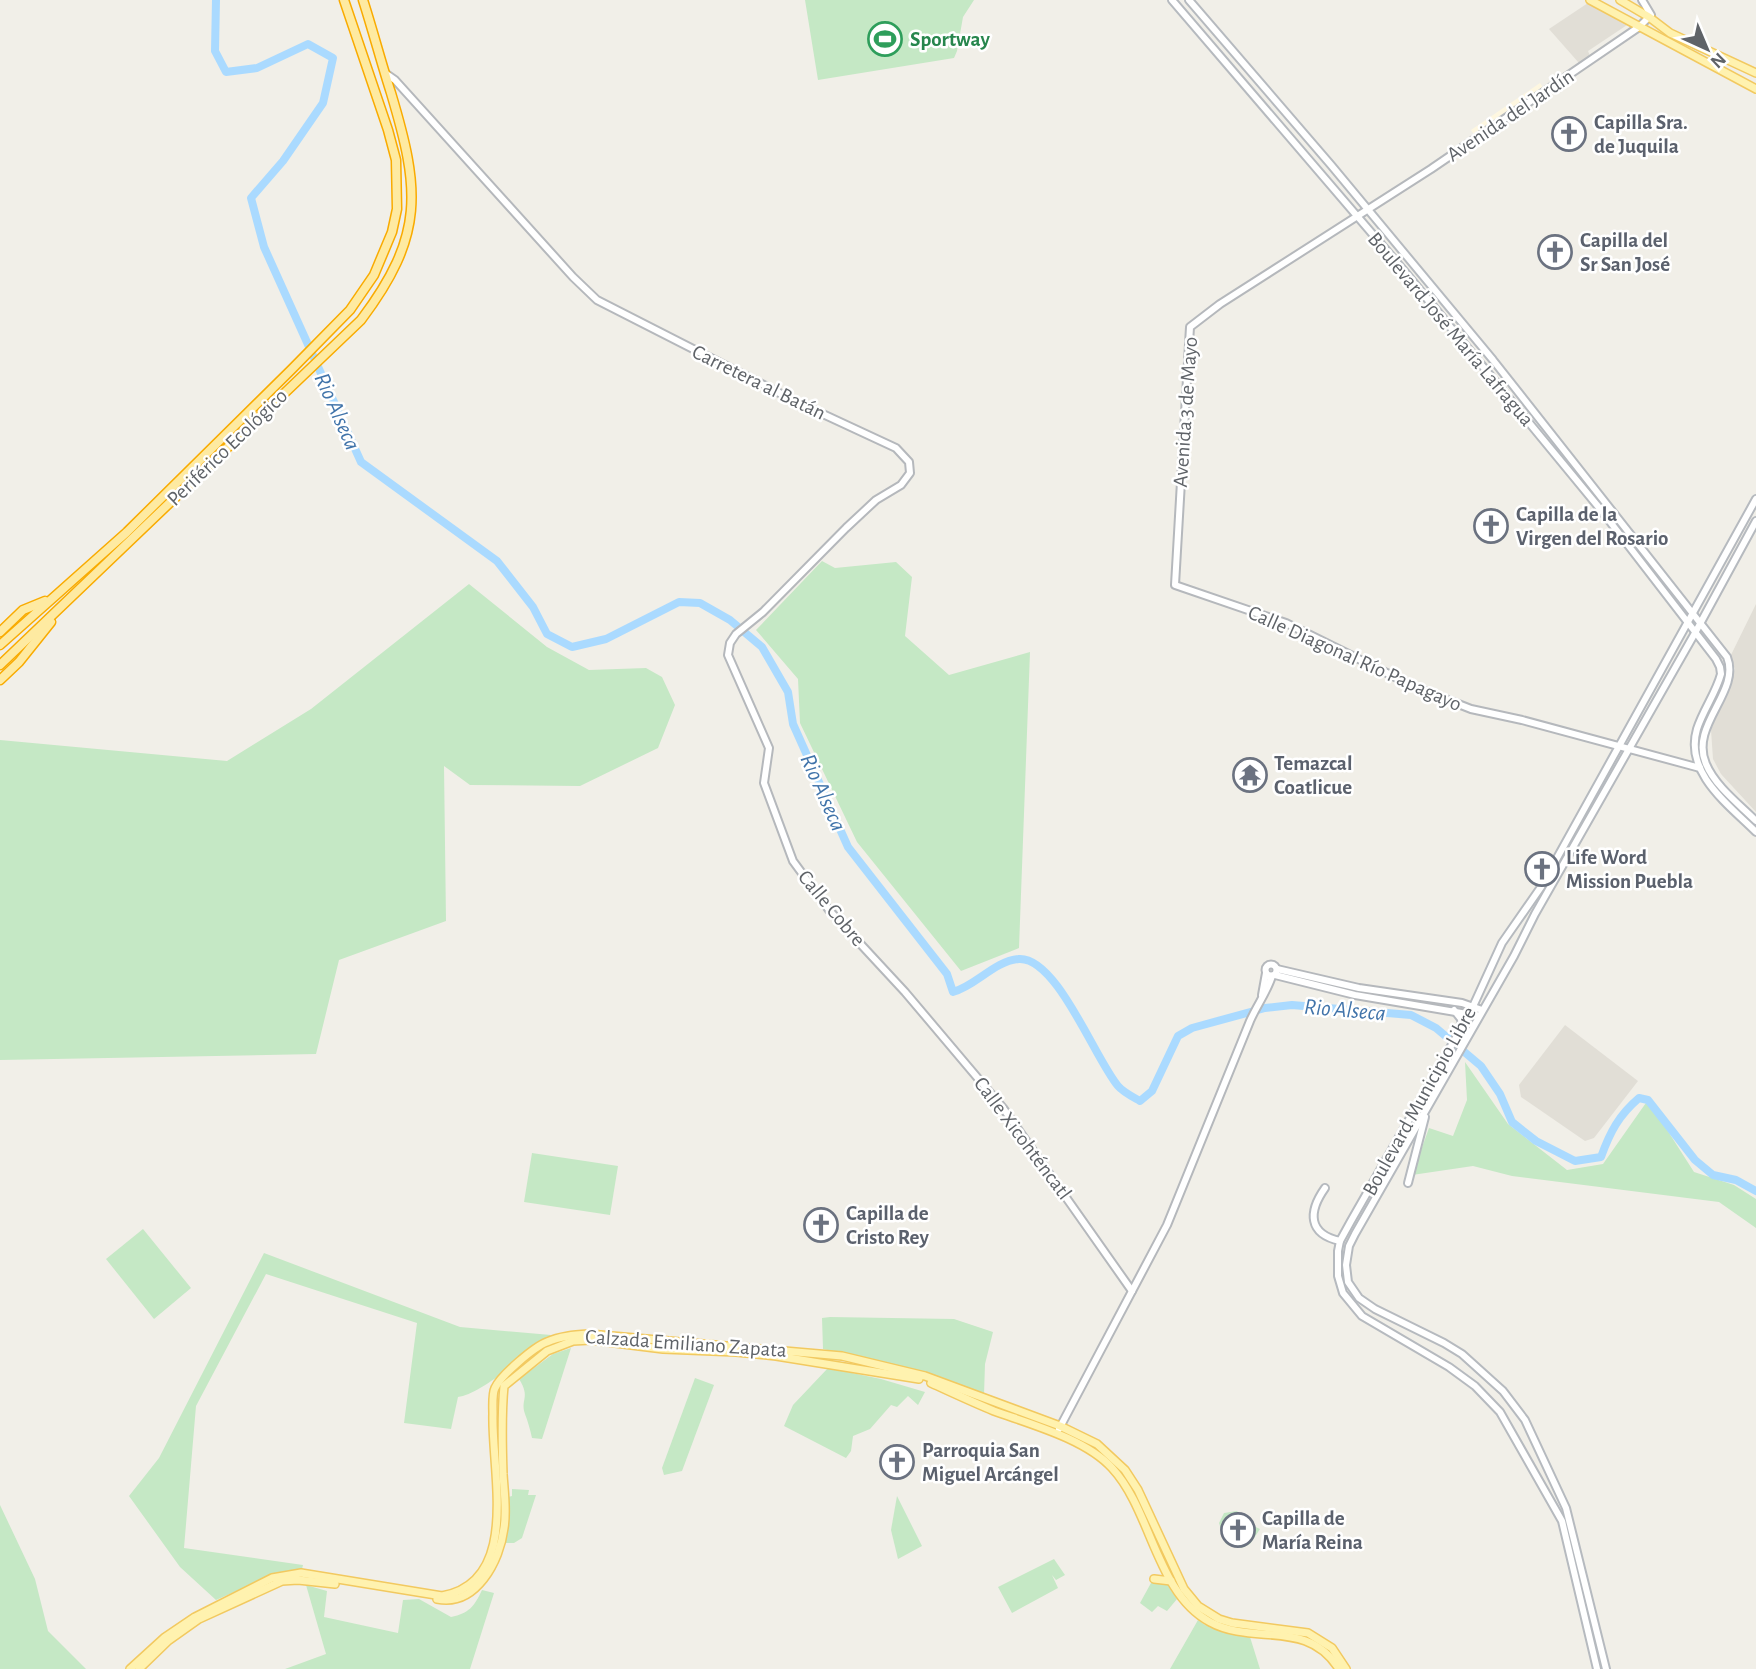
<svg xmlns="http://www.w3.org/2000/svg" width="1756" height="1669" font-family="'Alegreya Sans',sans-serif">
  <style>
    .commercial { fill: #fef7e0 }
    .education { fill: #e1ded6 }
    .green { fill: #c5e8c5 }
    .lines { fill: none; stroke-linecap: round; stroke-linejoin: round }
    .river { stroke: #aadaff; stroke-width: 8 }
    .tertiary-casing { stroke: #b5b8bc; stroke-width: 10 }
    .secondary-casing { stroke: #b6babf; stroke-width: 10 }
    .primary-casing { stroke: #f2c960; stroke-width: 10 }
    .trunk-casing { stroke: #f9ab00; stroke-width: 11 }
    .tertiary { stroke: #fff; stroke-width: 6 }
    .secondary { stroke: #fff; stroke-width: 6 }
    .primary { stroke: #fff2af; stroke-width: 7 }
    .trunk { stroke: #feeaa1; stroke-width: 8 }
    .labels { text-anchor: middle; stroke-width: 5; stroke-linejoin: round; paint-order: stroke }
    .leisure-label { font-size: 21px; font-weight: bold; fill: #27864d; stroke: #fff; text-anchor: start }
    .street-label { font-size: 21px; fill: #5f6368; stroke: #fff }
    .worship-label { font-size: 21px; font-weight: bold; fill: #5b616d; stroke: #fff; text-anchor: start }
    .water-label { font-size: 23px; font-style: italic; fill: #4174aa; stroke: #fff }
  </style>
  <rect width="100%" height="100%" fill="#f1efe8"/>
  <path class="commercial" d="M1540,83L1544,89L1475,136L1471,130Z"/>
  <g class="education">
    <path d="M1588,3L1627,25L1588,51L1590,56L1579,63L1549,29Z"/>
    <path d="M1756,604V812L1721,774L1713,759L1711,730L1735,669L1730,657Z"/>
    <path d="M1565,1025L1638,1081L1594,1138L1585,1141L1521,1097L1519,1085Z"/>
  </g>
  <g class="green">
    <path d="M805,0H974L963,17L957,51L954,58L818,80Z"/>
    <path d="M822,561L835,568L896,562L912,577L905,636L949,675L1030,652L1019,948L961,971L857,842L800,723L798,679L756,630Z"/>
    <path d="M469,584L547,647L589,670L646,668L662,677L675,705L658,748L580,786L470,785L444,766L446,921L339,960L316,1054L0,1060V740L227,761L311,709Z"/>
    <path d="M1465,1062L1508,1124L1567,1170L1603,1164L1648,1100L1694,1172L1734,1185L1756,1199V1228L1719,1202L1512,1176L1473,1166L1412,1175L1429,1128L1453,1136L1467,1100Z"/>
    <path d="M532,1153L618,1166L610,1215L524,1202Z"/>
    <path d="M143,1229L191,1288L154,1319L106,1259Z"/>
    <path d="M264,1253L460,1327L551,1335C531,1350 481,1395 458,1397L451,1429L404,1423L417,1323L266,1274L196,1406L184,1548L303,1565L302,1569L271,1576L216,1600L180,1567L129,1496L159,1458Z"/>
    <path d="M830,1317L954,1319L993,1332L985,1364L984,1395L910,1368L823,1349L822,1318Z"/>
    <path d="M571,1348L542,1439L532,1438C530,1429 528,1422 525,1414C520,1399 531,1398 519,1379L553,1354Z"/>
    <path d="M828,1368L881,1379L925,1392L918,1405L908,1396L897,1407L891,1405L870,1429L853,1436L851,1451L846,1458L784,1426L793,1405Z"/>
    <path d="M695,1378L714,1385L682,1471L664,1475L662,1468Z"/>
    <path d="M512,1489L529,1490L528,1495H536L522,1538L514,1543H504L508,1497L512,1496Z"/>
    <path d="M897,1496L922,1546L898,1559L891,1530Z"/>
    <path d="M0,1505L35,1579L48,1631L86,1669H0Z"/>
    <path d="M1237,1511L1247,1523L1260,1529L1250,1544L1242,1548L1226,1544L1219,1523L1224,1513Z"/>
    <path d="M1054,1559L1065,1575L1056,1580L1052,1575L1058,1588L1012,1613L998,1587Z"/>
    <path d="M1158,1580L1166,1583L1177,1599L1167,1611L1158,1606L1152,1612L1140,1603L1151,1583Z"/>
    <path d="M306,1585L327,1591L324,1617L398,1633L403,1600L419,1599L451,1617C469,1613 474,1607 482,1590L494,1593L470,1669H285L326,1654Z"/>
    <path d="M1198,1620C1212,1632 1232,1634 1250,1637L1260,1669H1170Z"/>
  </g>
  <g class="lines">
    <path class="river" d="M216,0L215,51L226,72L257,68L308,44L333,58L323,103L283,161L251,198L264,247L361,462L497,561L533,607L547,634L572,647L606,639L679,602L700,603L730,620L762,647L788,692L793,724L848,847L947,974L953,992C976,986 994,961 1019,959C1057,957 1095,1059 1118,1086C1123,1092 1133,1097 1140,1101L1152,1091L1178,1036L1192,1028L1265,1008L1292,1005L1411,1015L1436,1028L1481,1066L1500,1094L1512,1122L1536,1141L1575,1161L1601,1157C1610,1132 1619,1115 1639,1098L1648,1100L1695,1160L1713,1175L1736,1180L1756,1191"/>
    <g class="tertiary-casing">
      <g id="tertiary">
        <path d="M1642,0L1651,15L1639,27L1431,169L1220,304L1190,327L1175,585L1286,623L1415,687L1471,709L1522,720L1700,768"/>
        <path d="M385,73L395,80L573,277L597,300L797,402L896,448L909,462L910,473L901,485L876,500L846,528L763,612L736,634L730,643L728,655L769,748L764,783L793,861L829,910L905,992L1003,1108L1132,1291"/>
        <circle cx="1271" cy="970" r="5.5"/>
        <path d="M1277,969L1359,988L1462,1003L1482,1010"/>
        <path d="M1275,975L1355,995L1479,1016"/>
        <path d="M1262,995L1266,973"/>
        <path d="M1059,1429L1167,1225L1250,1021C1257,1005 1267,992 1272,976"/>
      </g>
    </g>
    <g class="secondary-casing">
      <g id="secondary">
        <path d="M1172,0L1405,272L1601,510L1716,659L1720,667L1721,674C1716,693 1703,710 1697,729C1684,773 1729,805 1756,832"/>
        <path d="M1189,0L1331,165L1493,360L1727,657C1741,692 1689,725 1706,764C1715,786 1740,805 1756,821"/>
        <path d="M1454,1010L1461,1019L1462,1026"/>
        <path d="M1408,1183L1425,1117"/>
        <path d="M1325,1188C1308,1212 1308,1234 1340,1241"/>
        <path d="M1597,1669L1562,1521L1500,1412L1475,1386L1449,1367L1362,1316L1343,1293L1338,1276V1251L1340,1241L1351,1221L1470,1013L1502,943L1541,887L1756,499"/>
        <path d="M1606,1669L1566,1508L1525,1420L1503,1391L1462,1354L1444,1343L1375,1309L1359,1298L1348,1282L1346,1265L1349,1246L1355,1234L1514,956L1535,914L1695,633L1756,521"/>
      </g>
    </g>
    <g class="primary-casing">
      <g id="primary">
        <path d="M1590,0L1756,89"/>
        <path d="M1620,0L1649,17L1670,33L1756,73"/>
        <path d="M931,1383C951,1392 972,1402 994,1411C1030,1424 1086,1439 1112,1468C1152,1511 1156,1593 1210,1622C1254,1646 1307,1618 1339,1669"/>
        <path d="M1154,1579L1171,1581"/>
        <path d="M437,1599C476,1607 500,1561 504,1528C507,1511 504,1491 503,1474C502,1444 501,1416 504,1386L547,1351L573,1341L591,1340L663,1349L736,1352L776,1356L919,1379"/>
        <path d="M130,1669L164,1638L195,1617L272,1578L301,1573L442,1596C522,1582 491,1471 493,1414C493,1407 492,1394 495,1388C501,1375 534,1347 547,1342C560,1336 575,1335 589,1334L842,1356L925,1376L1060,1426L1097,1444L1125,1470L1138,1490L1184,1589L1198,1606L1219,1619L1232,1623L1308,1633L1332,1648L1346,1669"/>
        <path d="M139,1669L168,1641L199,1619L282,1581L298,1580L335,1584"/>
      </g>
    </g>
    <g class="trunk-casing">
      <g id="trunk">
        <path d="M0,632L23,610L45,601"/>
        <path d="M0,645L127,532L292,369L350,310L374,275L392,232L397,209L396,160L388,130L344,0"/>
        <path d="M0,665L361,320C425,235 420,190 391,93C381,62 373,31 363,0"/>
        <path d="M0,680L19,662L51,622"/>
      </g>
    </g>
    <use href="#tertiary" class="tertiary"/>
    <use href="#secondary" class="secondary"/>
    <use href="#primary" class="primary"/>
    <use href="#trunk" class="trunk"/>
  </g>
  <defs>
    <g id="stadium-ring" transform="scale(1.75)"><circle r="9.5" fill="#fff" stroke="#2e9e5b" stroke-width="1.5"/><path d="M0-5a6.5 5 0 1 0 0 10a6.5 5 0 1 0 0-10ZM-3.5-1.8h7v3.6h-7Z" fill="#2e9e5b"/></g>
    <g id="church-ring" transform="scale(1.75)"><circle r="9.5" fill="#fff" stroke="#6b7280" stroke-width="1.5"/><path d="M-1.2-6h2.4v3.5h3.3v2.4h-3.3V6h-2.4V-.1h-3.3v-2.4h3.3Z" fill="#6b7280"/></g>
    <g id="temple-ring" transform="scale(1.75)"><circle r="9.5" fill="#fff" stroke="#6b7280" stroke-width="1.5"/><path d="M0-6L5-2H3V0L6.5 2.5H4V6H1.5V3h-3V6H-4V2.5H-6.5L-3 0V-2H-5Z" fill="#6b7280"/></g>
  </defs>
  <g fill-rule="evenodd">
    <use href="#stadium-ring" x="885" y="39"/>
    <use href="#church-ring" x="1569" y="134"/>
    <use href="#church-ring" x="1555" y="252"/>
    <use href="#church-ring" x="1491" y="526"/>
    <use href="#temple-ring" x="1250" y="775"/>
    <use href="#church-ring" x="1542" y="869"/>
    <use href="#church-ring" x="821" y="1225"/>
    <use href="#church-ring" x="897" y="1462"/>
    <use href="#church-ring" x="1238" y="1530"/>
  </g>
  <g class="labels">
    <g class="leisure-label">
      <text x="910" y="46">Sportway</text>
    </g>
    <g class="street-label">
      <text transform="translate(1510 115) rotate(-34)" y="7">Avenida del Jardín</text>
      <text transform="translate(1451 329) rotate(50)" y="7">Boulevard José María Lafragua</text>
      <text transform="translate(759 382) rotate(26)" y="7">Carretera al Batán</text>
      <text transform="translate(1185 412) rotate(-86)" y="7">Avenida 3 de Mayo</text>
      <text transform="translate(227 447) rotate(-44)" y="7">Periférico Ecológico</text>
      <text transform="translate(1355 658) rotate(24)" y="7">Calle Diagonal Río Papagayo</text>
      <text transform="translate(832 908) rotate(50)" y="7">Calle Cobre</text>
      <text transform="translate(1419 1101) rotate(-61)" y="7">Boulevard Municipio Libre</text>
      <text transform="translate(1023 1138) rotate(53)" y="7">Calle Xicohténcatl</text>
      <text transform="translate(686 1343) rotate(4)" y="7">Calzada Emiliano Zapata</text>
    </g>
    <g class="worship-label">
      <text x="1594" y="129">Capilla Sra.<tspan x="1594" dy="24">de Juquila</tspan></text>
      <text x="1580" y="247">Capilla del<tspan x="1580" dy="24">Sr San José</tspan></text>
      <text x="1516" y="521">Capilla de la<tspan x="1516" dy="24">Virgen del Rosario</tspan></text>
      <text x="1274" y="770">Temazcal<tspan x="1274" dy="24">Coatlicue</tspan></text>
      <text x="1566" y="864">Life Word<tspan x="1566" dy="24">Mission Puebla</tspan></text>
      <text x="846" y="1220">Capilla de<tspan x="846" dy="24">Cristo Rey</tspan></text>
      <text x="922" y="1457">Parroquia San<tspan x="922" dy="24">Miguel Arcángel</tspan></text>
      <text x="1262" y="1525">Capilla de<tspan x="1262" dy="24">María Reina</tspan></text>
    </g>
    <g class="water-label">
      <text transform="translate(338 411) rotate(66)" y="8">Rio Alseca</text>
      <text transform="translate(824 792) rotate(66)" y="8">Rio Alseca</text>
      <text transform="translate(1345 1009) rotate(5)" y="8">Rio Alseca</text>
    </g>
  </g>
  <g transform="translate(1707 49) rotate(136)" stroke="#ffffff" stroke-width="5" paint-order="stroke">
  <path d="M0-5L12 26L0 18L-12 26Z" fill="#5f6368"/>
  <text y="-10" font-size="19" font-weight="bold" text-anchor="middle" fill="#5f6368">N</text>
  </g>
</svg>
